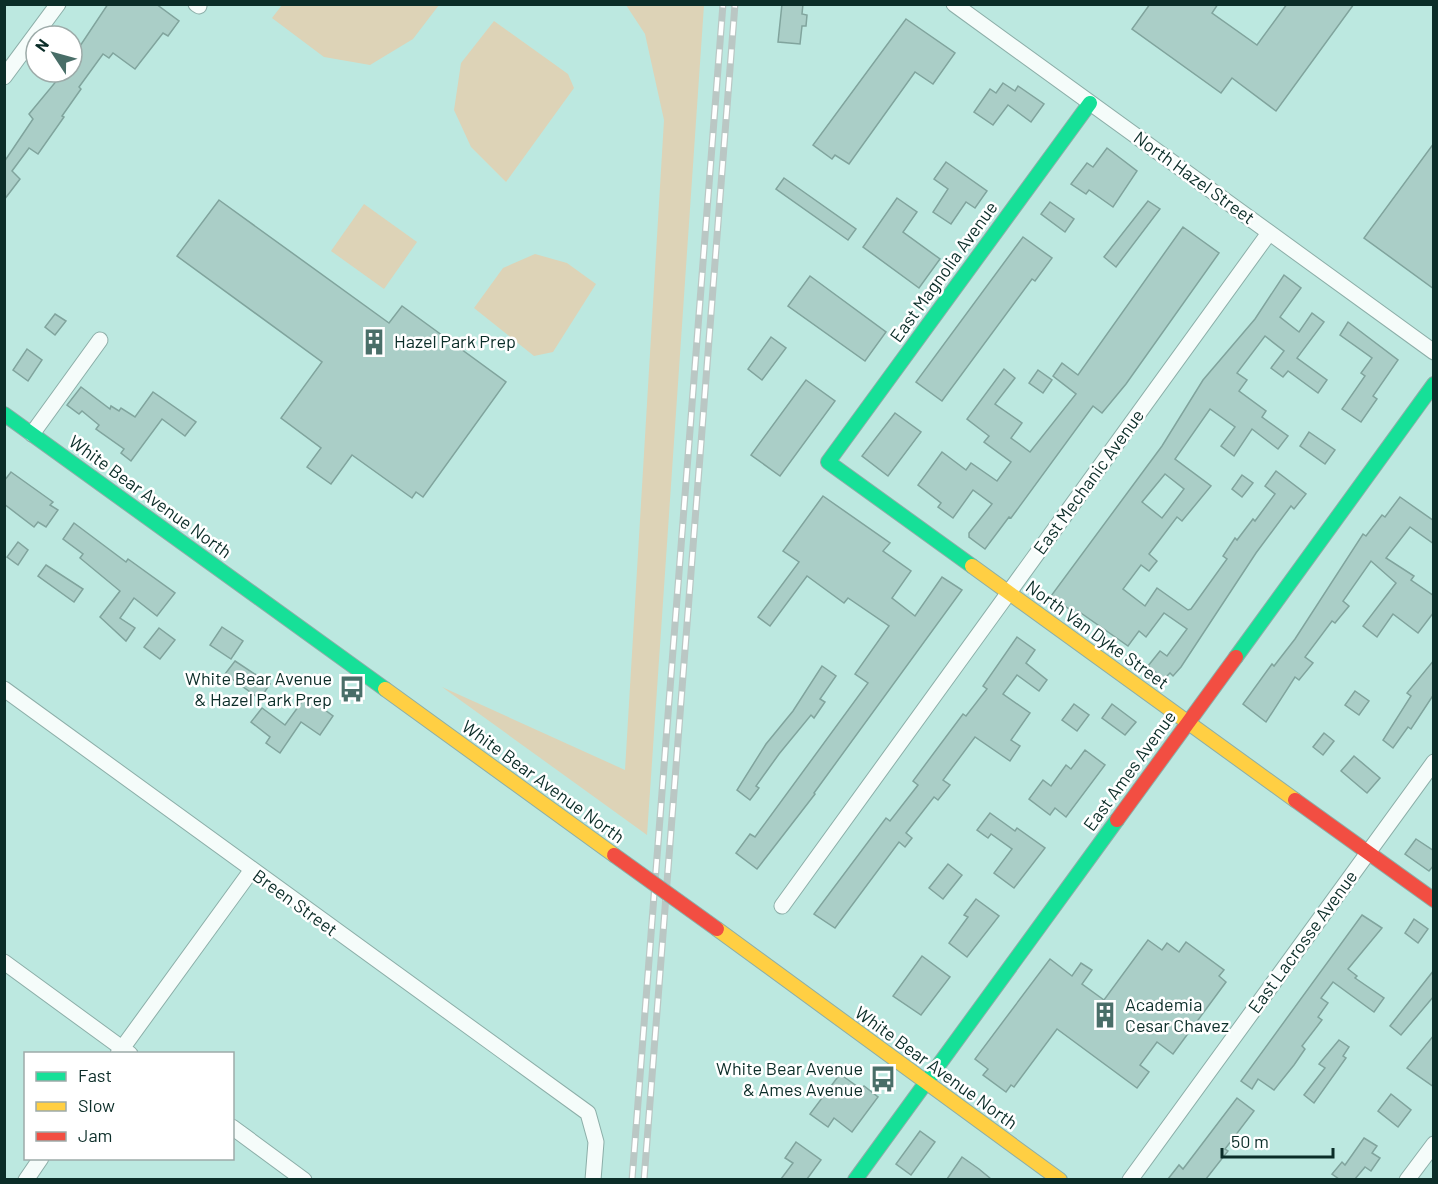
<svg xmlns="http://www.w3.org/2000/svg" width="1438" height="1184" font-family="Barlow,sans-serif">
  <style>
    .green { fill: #ddd3b7 }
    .building { fill: #aacec7; stroke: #80a49d; stroke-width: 1.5; fill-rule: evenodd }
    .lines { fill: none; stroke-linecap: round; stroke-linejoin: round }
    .street-casing { stroke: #8caea8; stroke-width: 17 }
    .fast-casing { stroke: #8caea8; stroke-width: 16 }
    .slow-casing { stroke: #8caea8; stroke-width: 16 }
    .jam-casing { stroke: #8caea8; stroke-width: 16 }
    .street { stroke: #f5fcfa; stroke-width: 15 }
    .fast { stroke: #16e098; stroke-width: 14 }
    .slow { stroke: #ffcf43; stroke-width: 14 }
    .jam { stroke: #f24e42; stroke-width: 14 }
    .rail-casing { stroke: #bac7c4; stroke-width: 7 }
    .rail { stroke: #fff; stroke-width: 4.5; stroke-dasharray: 14; stroke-linecap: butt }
    .jam-bridge-casing { stroke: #8caea8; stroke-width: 16; stroke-linecap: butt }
    .jam-bridge { stroke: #f24e42; stroke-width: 14 }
    .labels { text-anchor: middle; stroke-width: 5; stroke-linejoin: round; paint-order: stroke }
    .street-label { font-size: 18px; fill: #0b2d28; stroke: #fff }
    .poi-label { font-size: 18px; fill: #0b2d28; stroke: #fff; text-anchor: start }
  </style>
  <rect width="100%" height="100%" fill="#bce8e0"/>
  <g class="green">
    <path d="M282,5V4L439,5L413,39L370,65L324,57L272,18Z"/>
    <path d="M626,5H704L647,835L442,687L625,770L664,120L645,34Z"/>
    <path d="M494,21L568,74L574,88L506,182L471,147L454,110L461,63Z"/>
    <path d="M364,204L417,242L384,289L331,251Z"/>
    <path d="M535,254L567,263L596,284L553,352L534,356L474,308L503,268Z"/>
  </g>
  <g class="building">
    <path d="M108,4H156L179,21L168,36L163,33L135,69L113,53L109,58L103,54L79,87L81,89L62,116L64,117L38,154L29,148L12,171L20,179L4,200V162L33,119L29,114L58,79L60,81L66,72H72V58Z"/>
    <path d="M782,4H803L802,14L807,15L806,26H802L800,44L778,42Z"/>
    <path d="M1150,4H1218L1212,13L1257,45L1287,4H1354L1276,111L1232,78L1221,93L1132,29Z"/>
    <path d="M906,19L955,53L933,84L915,72L849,164L835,155L832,159L813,145Z"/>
    <path d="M1003,83L1015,91L1018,86L1044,104L1031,122L1008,105L993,125L974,112L990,89L996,93Z"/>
    <path d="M1434,143V289L1364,238Z"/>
    <path d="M1107,148L1137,171L1113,207L1089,190L1086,194L1071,184L1087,163L1093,167Z"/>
    <path d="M946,162L987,191L975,208L966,202L951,224L933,212L948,189L934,179Z"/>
    <path d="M784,178L856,229L848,240L776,189Z"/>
    <path d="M897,198L917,212L903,232L940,259L919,288L863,247Z"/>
    <path d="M219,200L389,323L402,306L506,382L423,497L416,492L412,498L352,455L331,484L307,467L321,448L281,418L322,362L177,256Z"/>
    <path d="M1148,201L1160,209L1116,267L1104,257Z"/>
    <path d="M1050,202L1074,219L1065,232L1041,214Z"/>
    <path d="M1183,227L1219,253L1126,384L1102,413L1093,406L1011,518L1009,517L985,549L969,537V533L992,504L973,490L953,518L938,507L941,503L918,485L942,452L966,470L971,463L997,481L1011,462L984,442L989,436L967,419L1004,369L1015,378L995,404L1022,423L1011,438L1030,452L1076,394L1053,376L1062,363L1078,375Z"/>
    <path d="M1023,237L1052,258L1035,281L1032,279L942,401L916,382Z"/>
    <path d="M1284,275L1301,288L1280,317L1299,332L1312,313L1324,322L1297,358L1327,380L1318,393L1288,371L1283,377L1271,368L1284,351L1265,336L1237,373L1247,380L1239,391L1266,411L1262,417L1288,436L1278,449L1252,429L1234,456L1221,446L1235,427L1210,409L1175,459L1211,486L1182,521L1177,517L1149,554L1157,561L1149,571L1141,565L1123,589L1145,606L1157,588L1188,610L1191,609L1227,559L1223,556L1235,538L1237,540L1253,519L1255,521L1275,494L1265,486L1276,471L1306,494L1294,509L1291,506L1256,553L1181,667L1173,676L1170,673L1164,679L1148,666L1160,651L1167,656L1187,629L1164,613L1146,637L1139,631L1128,646L1078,611L1076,614L1051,596L1162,446L1203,380L1255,319ZM1165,474L1184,489L1162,518L1142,502Z"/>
    <path d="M810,276L886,332L865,361L788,306Z"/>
    <path d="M55,314L66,321L55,335L45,327Z"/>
    <path d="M1348,322L1398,360L1373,396L1377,399L1361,422L1342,409L1365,376L1361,373L1372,358L1340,335Z"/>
    <path d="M771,337L786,348L762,380L748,369Z"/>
    <path d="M27,349L42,360L28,381L13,370Z"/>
    <path d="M1038,370L1052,380L1043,393L1029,383Z"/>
    <path d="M806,380L835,401L780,476L751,455Z"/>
    <path d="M81,387L110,409L111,406L119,411L121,408L135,417L153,392L196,422L185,436L162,419L131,461L121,453L124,449L96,429L99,425L82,411L79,414L67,405Z"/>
    <path d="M895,413L921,432L888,476L862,456Z"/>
    <path d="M1309,432L1335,450L1325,464L1300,446Z"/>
    <path d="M11,472L53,502L50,505L58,510L46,527L38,522L34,527L4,504V481Z"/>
    <path d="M1242,475L1253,483L1242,497L1232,489Z"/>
    <path d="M823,496L890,543L883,551L911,571L892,598L915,616L942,577L962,590L814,793L815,794L757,869L736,853L750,834L755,837L868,683L855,674L889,626L848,598L844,603L807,576L770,626L758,617L799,562L783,551Z"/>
    <path d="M1400,497L1434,521V544L1410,527L1386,558L1414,576L1411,580L1434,596V612L1418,633L1393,614L1377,637L1363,626L1396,583L1371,561L1343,601L1349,606L1335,623L1332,621L1305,657L1313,663L1299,680L1295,677L1266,722L1243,704L1272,664L1274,666L1295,639L1363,534L1366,536L1382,515L1385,517Z"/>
    <path d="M74,523L126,562L128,559L175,593L157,616L134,598L120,618L135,628L126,641L100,617L120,591L80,558L83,554L63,539Z"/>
    <path d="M18,542L28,550L18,565L7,557Z"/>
    <path d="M46,565L83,589L74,602L38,576Z"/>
    <path d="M222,627L243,641L231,659L210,645Z"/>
    <path d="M159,628L175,640L160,659L144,647Z"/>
    <path d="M1017,637L1035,650L1026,663L1047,680L1039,691L1017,675L1003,694L1030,713L1011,740L1020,746L1010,761L975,737L943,780L950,785L938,800L934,797L906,833L912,838L905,847L899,842L835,928L814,914L886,818L890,821L918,785L913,781L963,714L966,716L987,689L983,686Z"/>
    <path d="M1434,660V694L1411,729L1408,727L1393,748L1383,740L1411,696L1407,693Z"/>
    <path d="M235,661L270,684L260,699L225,674Z"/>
    <path d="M822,666L836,676L820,699L825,702L814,718L811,715L779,754L756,786L759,788L750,800L737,790L766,744L793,711Z"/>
    <path d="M1355,691L1369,701L1359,715L1345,705Z"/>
    <path d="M306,696L333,716L320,735L301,722L280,753L266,743L270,737L251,722L262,708L285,725Z"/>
    <path d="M1074,704L1089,715L1077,731L1062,720Z"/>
    <path d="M1112,704L1136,722L1125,735L1102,718Z"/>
    <path d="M1324,733L1334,741L1323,755L1313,747Z"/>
    <path d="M1085,750L1105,765L1066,817L1055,808L1050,815L1029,799L1043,780L1051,786L1066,765L1071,769Z"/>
    <path d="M1354,756L1380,778L1367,793L1341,771Z"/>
    <path d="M990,813L1015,831L1017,828L1045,848L1014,888L994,873L1012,849L991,834L988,838L977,830Z"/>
    <path d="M1416,839L1434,851V865L1429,871L1405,854Z"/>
    <path d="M948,864L962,875L943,899L929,888Z"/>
    <path d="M976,899L999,916L967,957L949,943L968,917L964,915Z"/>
    <path d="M1362,915L1382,928L1348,969L1357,976L1355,978L1384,998L1374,1012L1333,982L1321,998L1328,1003L1318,1017L1322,1020L1302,1046L1305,1049L1294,1065L1274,1090L1258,1079L1252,1089L1241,1081Z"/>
    <path d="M1414,919L1428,929L1418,943L1405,933Z"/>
    <path d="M1148,940L1162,950L1167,943L1179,952L1186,942L1224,970L1219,976L1226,982L1173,1054L1157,1042L1140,1065L1149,1072L1137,1088L1057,1029L1014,1087L1011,1085L1006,1092L983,1075L988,1069L975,1059L1050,959L1072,976L1081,963L1092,970L1082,984L1104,1000Z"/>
    <path d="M922,956L950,977L921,1015L893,996Z"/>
    <path d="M1434,970V996L1401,1035L1390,1026Z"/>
    <path d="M1434,1035V1087L1407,1068Z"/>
    <path d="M1339,1040L1349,1047L1343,1056L1346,1058L1314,1103L1304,1095L1325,1068L1319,1064Z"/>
    <path d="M840,1074L861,1089L864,1086L878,1097L852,1132L834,1118L828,1127L810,1114Z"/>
    <path d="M1391,1094L1411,1110L1398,1127L1378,1111Z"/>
    <path d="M1237,1098L1254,1111L1225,1149L1228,1151L1206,1179H1168L1179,1165L1183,1169Z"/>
    <path d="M920,1131L935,1142L911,1175L896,1164Z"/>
    <path d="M1364,1138L1377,1146L1372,1153L1380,1158L1371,1171L1365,1167L1355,1179H1339L1332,1174L1342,1162L1345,1165Z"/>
    <path d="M796,1142L821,1160L807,1179H781L793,1163L785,1158Z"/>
    <path d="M962,1157L979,1169L991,1179H947Z"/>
  </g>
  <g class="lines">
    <g class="street-casing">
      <g id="street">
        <path d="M196,4L199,6"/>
        <path d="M954,4L1434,352"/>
        <path d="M4,77L58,4"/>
        <path d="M32,434L100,340"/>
        <path d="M4,689L588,1113L596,1142L593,1180"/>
        <path d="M782,906L1269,233"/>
        <path d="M4,962L130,1054"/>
        <path d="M118,1054L251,871"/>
        <path d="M232,1127L304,1180"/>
        <path d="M26,1180L41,1158"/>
        <path d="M1130,1180L1434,762"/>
        <path d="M1407,1180L1434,1144"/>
      </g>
    </g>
    <g class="fast-casing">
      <g id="fast">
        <path d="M4,414L385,689"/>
        <path d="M972,566L828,462L1090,103"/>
        <path d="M1236,657L1434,384"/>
        <path d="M855,1180L1117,820"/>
      </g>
    </g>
    <g class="slow-casing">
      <g id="slow">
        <path d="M972,566L1295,800"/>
        <path d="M385,689L614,855"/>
        <path d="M717,929L1060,1180"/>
      </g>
    </g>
    <g class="jam-casing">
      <g id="jam">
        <path d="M1295,800L1434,900"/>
        <path d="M1117,820L1236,657"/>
      </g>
    </g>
    <use href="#street" class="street"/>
    <use href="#fast" class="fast"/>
    <use href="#slow" class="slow"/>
    <use href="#jam" class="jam"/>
    <g class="rail-casing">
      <g id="rail">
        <path d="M632,1180L723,4"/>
        <path d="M644,1180L735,4"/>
      </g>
    </g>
    <use href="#rail" class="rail"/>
    <g class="jam-bridge-casing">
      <path id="jam-bridge" d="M614,855L717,929"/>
    </g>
    <use href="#jam-bridge" class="jam-bridge"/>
  </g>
  <defs>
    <g id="building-bare" transform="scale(2.07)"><path d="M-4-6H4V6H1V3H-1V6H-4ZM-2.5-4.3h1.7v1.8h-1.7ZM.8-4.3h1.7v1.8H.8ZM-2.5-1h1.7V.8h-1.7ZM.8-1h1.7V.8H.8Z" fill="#496e68" stroke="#fff" stroke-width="2.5" paint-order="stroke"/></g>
    <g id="bus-bare" transform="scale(2.07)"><path d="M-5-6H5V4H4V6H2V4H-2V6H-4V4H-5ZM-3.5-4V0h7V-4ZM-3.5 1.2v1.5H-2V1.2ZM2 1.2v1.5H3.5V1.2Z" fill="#496e68" stroke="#fff" stroke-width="2.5" paint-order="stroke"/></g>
  </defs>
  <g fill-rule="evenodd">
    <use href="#building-bare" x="374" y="342"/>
    <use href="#bus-bare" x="352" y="689"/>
    <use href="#building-bare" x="1105" y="1015"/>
    <use href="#bus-bare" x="883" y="1079"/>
  </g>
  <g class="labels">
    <g class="street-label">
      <text transform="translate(1194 178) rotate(36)" y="6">North Hazel Street</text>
      <text transform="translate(944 272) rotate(-54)" y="6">East Magnolia Avenue</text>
      <text transform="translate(1089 482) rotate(-54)" y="6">East Mechanic Avenue</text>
      <text transform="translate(150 497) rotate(36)" y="6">White Bear Avenue North</text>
      <text transform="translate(1097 635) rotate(36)" y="6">North Van Dyke Street</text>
      <text transform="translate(1130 771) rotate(-54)" y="6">East Ames Avenue</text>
      <text transform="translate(543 782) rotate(36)" y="6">White Bear Avenue North</text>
      <text transform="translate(295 903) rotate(36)" y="6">Breen Street</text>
      <text transform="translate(1303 942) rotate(-54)" y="6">East Lacrosse Avenue</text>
      <text transform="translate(936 1068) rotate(36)" y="6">White Bear Avenue North</text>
    </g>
    <g class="poi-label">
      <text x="394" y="348">Hazel Park Prep</text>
      <text x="332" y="685" text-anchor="end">White Bear Avenue<tspan x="332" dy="21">&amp; Hazel Park Prep</tspan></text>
      <text x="1125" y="1011">Academia<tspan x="1125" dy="21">Cesar Chavez</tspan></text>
      <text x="863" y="1075" text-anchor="end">White Bear Avenue<tspan x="863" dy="21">&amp; Ames Avenue</tspan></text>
    </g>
  </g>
  <rect width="1438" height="1184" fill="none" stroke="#0b2d28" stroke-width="12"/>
  <rect x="24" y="1052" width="210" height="108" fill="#ffffff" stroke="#9daba9" stroke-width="1.5"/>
  <rect x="36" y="1072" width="30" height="9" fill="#16e098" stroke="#9daba9" stroke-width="1.5"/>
  <text x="78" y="1082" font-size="18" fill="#0b2d28">Fast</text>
  <rect x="36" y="1102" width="30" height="9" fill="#ffcf43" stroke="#9daba9" stroke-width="1.5"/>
  <text x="78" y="1112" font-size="18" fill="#0b2d28">Slow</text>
  <rect x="36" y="1132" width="30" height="9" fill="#f24e42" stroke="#9daba9" stroke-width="1.5"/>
  <text x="78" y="1142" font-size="18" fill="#0b2d28">Jam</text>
  <g transform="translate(54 54) rotate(306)"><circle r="28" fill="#ffffff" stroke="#9daba9" stroke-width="1.5"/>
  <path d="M0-4.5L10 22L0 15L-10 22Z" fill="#496e68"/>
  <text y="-9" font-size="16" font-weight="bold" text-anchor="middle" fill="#0b2d28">N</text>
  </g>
  <path d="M1222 1148v9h111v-9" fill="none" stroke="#0b2d28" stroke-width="3"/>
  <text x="1231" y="1148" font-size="18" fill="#0b2d28" stroke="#ffffff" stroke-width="4.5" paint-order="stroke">50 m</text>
</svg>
